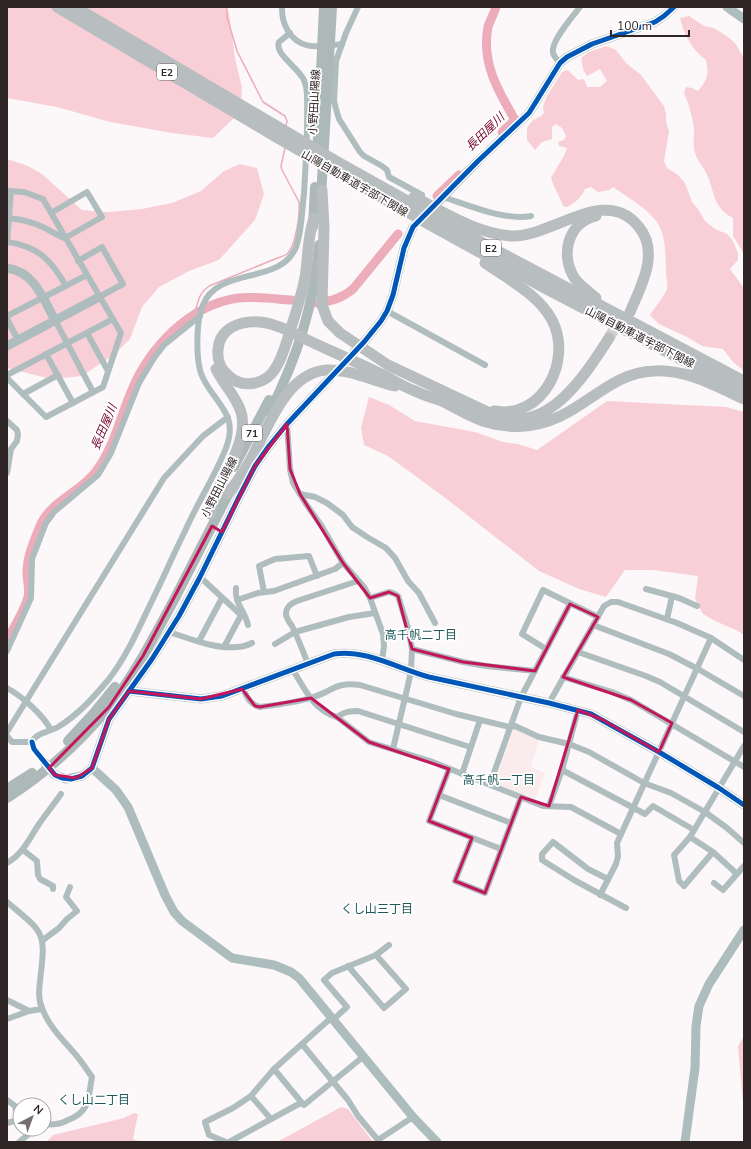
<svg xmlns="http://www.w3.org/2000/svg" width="751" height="1149" font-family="'Nunito Sans','Noto Sans JP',sans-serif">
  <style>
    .built { fill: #faebed }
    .forest { fill: #f9cfd7 }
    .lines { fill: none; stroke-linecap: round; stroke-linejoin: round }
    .stream { stroke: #ecacb9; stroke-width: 1.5 }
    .river { stroke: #ecacb9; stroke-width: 9 }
    .secondary-tunnel { stroke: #d3cecf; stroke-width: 9; stroke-dasharray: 9 4.5; stroke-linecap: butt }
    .highway-tunnel { stroke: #d3cecf; stroke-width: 11; stroke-dasharray: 11 5.5; stroke-linecap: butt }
    .street { stroke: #afbdbe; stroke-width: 6 }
    .secondary { stroke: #adbcbd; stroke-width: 9 }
    .primary { stroke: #adb8b8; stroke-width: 10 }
    .highway { stroke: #b8bebf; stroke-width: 11 }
    .cycleway-casing { stroke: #fff; stroke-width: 8 }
    .cycleway { stroke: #0057b8; stroke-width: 5 }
    .marked { fill: none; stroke: #c2185b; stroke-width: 3; stroke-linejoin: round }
    .labels { text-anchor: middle; stroke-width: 3.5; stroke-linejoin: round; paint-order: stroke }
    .shield { fill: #fff; stroke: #6d6667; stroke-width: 1 }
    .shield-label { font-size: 10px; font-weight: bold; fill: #2f2426 }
    .street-label { font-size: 11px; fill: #2f2426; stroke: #fff }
    .water-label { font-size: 12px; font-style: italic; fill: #760732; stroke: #fff }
    .neighbourhood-label { font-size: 12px; fill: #1d5958; stroke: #fff }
  </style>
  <rect width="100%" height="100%" fill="#fcf8f9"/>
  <path class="built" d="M514,728L539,739L531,767L545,773L535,800L495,783L512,731Z"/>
  <g class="forest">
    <path d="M7,7H51L56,12L66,7H226L229,14L235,58L242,88L241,105L235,117L213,138L172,133L110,122L57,107L7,98Z"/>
    <path d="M689,16L704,26L714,28L728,37L735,43L744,58V254L733,236V218C710,206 716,189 704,169C701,164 697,160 695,153C693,146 694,136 694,128C692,116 689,104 684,93L686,87L692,88L698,91C708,79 709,75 706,60C692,50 684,35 680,18Z"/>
    <path d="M606,46L616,50L626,63L641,75L664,106L666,114V122L669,131L664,161L667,168L678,175L685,183L692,202L698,209L705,221L715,229L727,234L733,241L738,253V260L730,269L744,288V371L733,362L723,349L702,346L687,337L659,324L650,315C655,307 663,298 667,289C668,284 666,278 666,273C665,256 667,238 657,222C646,207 628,198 613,187L609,190L598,192L591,187L585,189C581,198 576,202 567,207L563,206C560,196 554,189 551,178C555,170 565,156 567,148L559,146L558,142L564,140L566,136L562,128L556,124L552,127V139L542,142L535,150L527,140V128L532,121L541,116L544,113L543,106L547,96L562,72L568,70L578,80L583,79L585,81L587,87H600L607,81L600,69L587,76L583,69L581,58L589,52Z"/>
    <path d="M7,159L28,166L42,174L82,210L108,212L142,209L172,203L201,191L224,171L240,164L257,168L264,194L255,220L219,260L189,271L159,287L142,307L130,339L115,354L82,376L51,379L7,368Z"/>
    <path d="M369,397L389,405L415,421L475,432L503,442L518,444L537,450L607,401L726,407L744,412V635L736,630L715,621L703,614L695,599L698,576L653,570H625L606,597L579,589L539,571L444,497L388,456L364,445L361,428Z"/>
    <path d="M744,1036V1114L738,1046Z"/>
    <path d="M341,1107L348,1109L373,1142H277Z"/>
    <path d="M134,1113L138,1114L133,1139L141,1142H46L53,1135L124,1118Z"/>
  </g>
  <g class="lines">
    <g class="stream">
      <path d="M227,7V17L237,51L263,102L285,116L287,121L286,126"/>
      <path d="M193,315C200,302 196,296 209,286L275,259C279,257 283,257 287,254C296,246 300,214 299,202L282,170L281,166L285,148"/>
    </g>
    <g class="river">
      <path d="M496,7C494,14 490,20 488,27C481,62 498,91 515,120L502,132"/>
      <path d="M437,196L459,175"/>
      <path d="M314,303C329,302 341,299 353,289L398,234"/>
      <path d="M7,641C13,628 25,610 28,597C30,589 27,581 27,573C27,556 34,541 40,526C51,500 82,492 97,470C114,447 120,418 131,392C149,348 189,305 238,298C255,296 275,299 292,300"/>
    </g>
    <path class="secondary-tunnel" d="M334,374L363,342"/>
    <path class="highway-tunnel" d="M609,338L625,310"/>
    <g class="street">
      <path d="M282,7C282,17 283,22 288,31C301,52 321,46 342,44"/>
      <path d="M358,7L346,33L336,61L334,101L336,109L339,119L360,152L364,156L382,166L387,170L389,177L422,195"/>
      <path d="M560,63C558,60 554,57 553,53C550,42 573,16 580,7"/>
      <path d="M7,191L24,192L43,199L121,333L103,387L46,417L7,378"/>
      <path d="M443,197C468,205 504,221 531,216"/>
      <path d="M7,218C20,219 33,222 45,228C52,232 58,236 65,238L102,217L87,192L51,213"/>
      <path d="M7,242C38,246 51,260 66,286"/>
      <path d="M7,242L11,191"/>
      <path d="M78,261L102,247L123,284L99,297"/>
      <path d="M387,311L485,365"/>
      <path d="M7,316L87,275"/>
      <path d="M7,319L18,340"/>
      <path d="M55,320L93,392"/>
      <path d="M87,333L108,371"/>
      <path d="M46,354L73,403"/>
      <path d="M7,375L113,319"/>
      <path d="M23,394L58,375"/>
      <path d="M7,421L17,430L18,434L17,441L11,449L7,473"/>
      <path d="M287,424L290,469L293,483L306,504L321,525L343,563L364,587L370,598L383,634L384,646L382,661"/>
      <path d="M300,494L315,497L327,503L343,515L352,527L367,537L386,548L395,558L408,581L419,593L435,623"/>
      <path d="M200,577L240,614V617L224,647"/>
      <path d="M236,588C234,603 245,611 248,625"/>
      <path d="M646,589L679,598L697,606"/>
      <path d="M264,592L259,566L275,559L309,556L317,576"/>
      <path d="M370,598L389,592L393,593L398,596L408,628L412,649L411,672L393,749"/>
      <path d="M237,600L258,593L274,591L335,569L343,563"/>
      <path d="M667,619L672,596"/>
      <path d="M593,625L669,654L698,669L744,696"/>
      <path d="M169,632C191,639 214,649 237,647C242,647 248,645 252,643"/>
      <path d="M199,641L222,598"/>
      <path d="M275,644L295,632L349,617L375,613"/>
      <path d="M412,649L463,662L486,666L535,671"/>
      <path d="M546,649L522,634L543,590L598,617"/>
      <path d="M7,651L31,598L32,559L46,523L54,512L98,475L111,453L139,383L154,358L164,345L200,316"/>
      <path d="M578,652L646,676L660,682L744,732"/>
      <path d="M308,664C303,651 298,638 292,626C289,622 285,617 286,612C287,606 292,603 297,601L358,581"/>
      <path d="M293,670C304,688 314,711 337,717L369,742L430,761L543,806L571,807L621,834"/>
      <path d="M563,677L612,692L631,700L744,767"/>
      <path d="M7,688C23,697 43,715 51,730"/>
      <path d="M243,688C246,697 251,705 260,707C276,705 294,703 310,698C331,693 335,681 360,685L456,714L510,727L515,726L539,737L569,744L589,752L644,783L671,793L705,812L727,828L744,843"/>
      <path d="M549,703L604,606L611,602H618L677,623L711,638L744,660"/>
      <path d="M337,717C344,712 349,711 358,711L470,747"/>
      <path d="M7,732L164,478L203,436L228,417"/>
      <path d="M7,736L12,742H32"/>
      <path d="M32,742C36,733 49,732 58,727C78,715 94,697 109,679C126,657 137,632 149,607C162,581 173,555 186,529C198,502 215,476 226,448C239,414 216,405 203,378C195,363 196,320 203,305C216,270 269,282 290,257C293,253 296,249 297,244C302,228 302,210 304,193C306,161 308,128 307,95C307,90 306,85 304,80C298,67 274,54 279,42L290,33"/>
      <path d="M32,742L34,749L45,763"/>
      <path d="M449,769L429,821L501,849"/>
      <path d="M562,770L645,814L653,806L694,830"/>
      <path d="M462,774L480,720"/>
      <path d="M490,784L521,697L570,604"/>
      <path d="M439,795L511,823"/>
      <path d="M549,806L562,770L578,710"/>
      <path d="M690,837L713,852L737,874L744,866"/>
      <path d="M472,838L455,881L485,893L521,797"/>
      <path d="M23,850L37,861L38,875L40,879L53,886V889"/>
      <path d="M713,852L684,886L679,881L674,855L690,837L744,746"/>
      <path d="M7,863C23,854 29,839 39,824C46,814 54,804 61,794"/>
      <path d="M608,879L588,869L553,842L542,854V860L574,880L626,908"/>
      <path d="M714,883L723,890L737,874"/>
      <path d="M600,895L616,864L618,856L617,843L711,638"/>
      <path d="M7,902C45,934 46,931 40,981C39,991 38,999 42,1008C49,1027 63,1040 76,1055C82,1062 87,1070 92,1077C88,1098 90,1112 68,1120C64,1122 61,1124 56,1124C52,1125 48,1124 44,1124"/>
      <path d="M43,940L59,928L67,919L77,911L66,897L70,887"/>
      <path d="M348,966L384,1008L406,989L376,955"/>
      <path d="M7,1000L29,1011"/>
      <path d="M7,1019L29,1011L42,1009"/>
      <path d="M334,1019L347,1007L324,980L332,973L376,955L389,945"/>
      <path d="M302,1044L348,1100L358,1116L378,1140L413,1117"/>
      <path d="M274,1069L302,1103"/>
      <path d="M251,1096L271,1119"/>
      <path d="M7,1100L15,1106L18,1120L20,1121"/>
      <path d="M7,1123L18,1120"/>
      <path d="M19,1142L35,1129"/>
      <path d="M226,1142L209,1135L205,1122L233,1108L251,1096L274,1069L332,1017"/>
      <path d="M229,1142L297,1105L302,1103L304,1105L364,1056"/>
    </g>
    <g class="secondary">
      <path d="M727,7L744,19"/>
      <path d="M437,203L478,161L529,113L560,63L567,57L592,44L655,22L664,16L674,7"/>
      <path d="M7,268C35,272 43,299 55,320"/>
      <path d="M364,342L381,321L387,311L393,295L404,248L413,227"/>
      <path d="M7,346L99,297"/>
      <path d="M129,691L201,699L222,696L334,654C366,649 399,669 429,677L549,703L591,714L659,752L719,788L744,805"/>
      <path d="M45,763L55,775L66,779L82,776L92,768L109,719L152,659L179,616L200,577L238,499L255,466L269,446L287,424L330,378"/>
      <path d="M92,768L116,790L128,807L165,895L174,912L182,921L232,958L274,965L291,972L299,978L413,1117L437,1142"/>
      <path d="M685,1142L695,1068L696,1026L699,1006L709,984L744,930"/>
    </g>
    <g class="primary">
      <path d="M317,157L324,7"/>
      <path d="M321,197L332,7"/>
      <path d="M313,227L315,187"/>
      <path d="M270,412C297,357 314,306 319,245"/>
      <path d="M234,467L269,400"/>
      <path d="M68,741L94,713L115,687"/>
      <path d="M7,789L32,773"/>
      <path d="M7,798C45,774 80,742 109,707C135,674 155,635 175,598C194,561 213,524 232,487"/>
    </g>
    <g class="highway">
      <path d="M57,7L276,137L430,225L539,285L744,392"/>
      <path d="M75,7L336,161L490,247L744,381"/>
      <path d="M322,190L324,227L322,305L328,321L340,333L388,365L496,416C549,434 585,375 609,338"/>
      <path d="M414,197C444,212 477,234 512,236C553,237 606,184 639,227C660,253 641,286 630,312"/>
      <path d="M596,216C567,223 560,256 575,279C581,286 589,292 596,298"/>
      <path d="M314,218C308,235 308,253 306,271C303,293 295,314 289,335C285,346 282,359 275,369C271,376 263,381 255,383C245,385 236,383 229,376C221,370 217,360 218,350C219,328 241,320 260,322C280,324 300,337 318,345C340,355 363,365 385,376C395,381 404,387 415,391C423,395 433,398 442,401C456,408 472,418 486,422C515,431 545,426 570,411C598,395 620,372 654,371C686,369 716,386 744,399"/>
      <path d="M485,263C508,279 539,295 552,320C573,360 543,420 494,411"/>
      <path d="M228,494C236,483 244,472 250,461C267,430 286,372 327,370C349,369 374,381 395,386"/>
      <path d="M210,514C212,508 213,502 215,496C225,474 249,437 241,412C236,396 223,384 216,369"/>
    </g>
    <g class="cycleway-casing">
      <g id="cycleway">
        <path d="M129,691L201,699L222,696L334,654C366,649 399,669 429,677L549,703L591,714L659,752L719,788L744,805"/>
        <path d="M32,742L34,749L55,775L62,778L71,779L82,776L92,768L109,719L152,659L179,616L200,577L238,499L255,466L269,446L287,424L364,342L381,321L387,311L393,295L404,248L413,227L478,161L529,113L560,63L567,57L592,44L655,22L664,16L674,7"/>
      </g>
    </g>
    <use href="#cycleway" class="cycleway"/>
  </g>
  <path class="marked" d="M287,424L290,469L300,494L343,563L370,598L389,592L398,596L412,649L463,662L535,671L570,604L598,617L563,677L631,700L672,723L659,752L601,719L578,710L549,806L521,797L485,893L455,881L472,838L429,821L449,769L369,742L311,698L260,707L255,706L242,689L201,699L129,691L109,719L92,768L76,778L55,775L49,768L109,707L143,656L212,526L222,532L255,466Z"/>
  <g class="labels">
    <g class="shield">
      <rect x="157" y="64" width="20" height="16" rx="3"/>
      <rect x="481" y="240" width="20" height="16" rx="3"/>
      <rect x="242" y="425" width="20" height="16" rx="3"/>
    </g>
    <g class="shield-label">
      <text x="167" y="76">E2</text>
      <text x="491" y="252">E2</text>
      <text x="252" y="437">71</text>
    </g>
    <g class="street-label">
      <text transform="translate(314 102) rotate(-87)" y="4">小野田山陽線</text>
      <text transform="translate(355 183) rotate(30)" y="4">山陽自動車道宇部下関線</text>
      <text transform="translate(640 337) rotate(27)" y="4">山陽自動車道宇部下関線</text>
      <text transform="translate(219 487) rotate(-63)" y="4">小野田山陽線</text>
    </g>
    <g class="water-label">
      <text transform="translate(485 132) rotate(-44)" y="4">長田屋川</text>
      <text transform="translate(104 427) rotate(-67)" y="4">長田屋川</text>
    </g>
    <g class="neighbourhood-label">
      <text x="421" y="639">高千帆二丁目</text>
      <text x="499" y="784">高千帆一丁目</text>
      <text x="377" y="913">くし山三丁目</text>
      <text x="94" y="1104">くし山二丁目</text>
    </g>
  </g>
  <rect width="751" height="1149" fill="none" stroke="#2f2426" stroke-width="16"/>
  <g transform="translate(32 1117) rotate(41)"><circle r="19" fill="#ffffff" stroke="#aca7a8"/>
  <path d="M0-3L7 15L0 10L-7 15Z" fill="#776e70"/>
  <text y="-6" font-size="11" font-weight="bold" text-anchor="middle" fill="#2f2426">N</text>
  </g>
  <path d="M611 30v6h78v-6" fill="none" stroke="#2f2426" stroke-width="2"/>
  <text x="617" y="30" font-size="12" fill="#2f2426" stroke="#ffffff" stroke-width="3" paint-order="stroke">100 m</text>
</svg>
